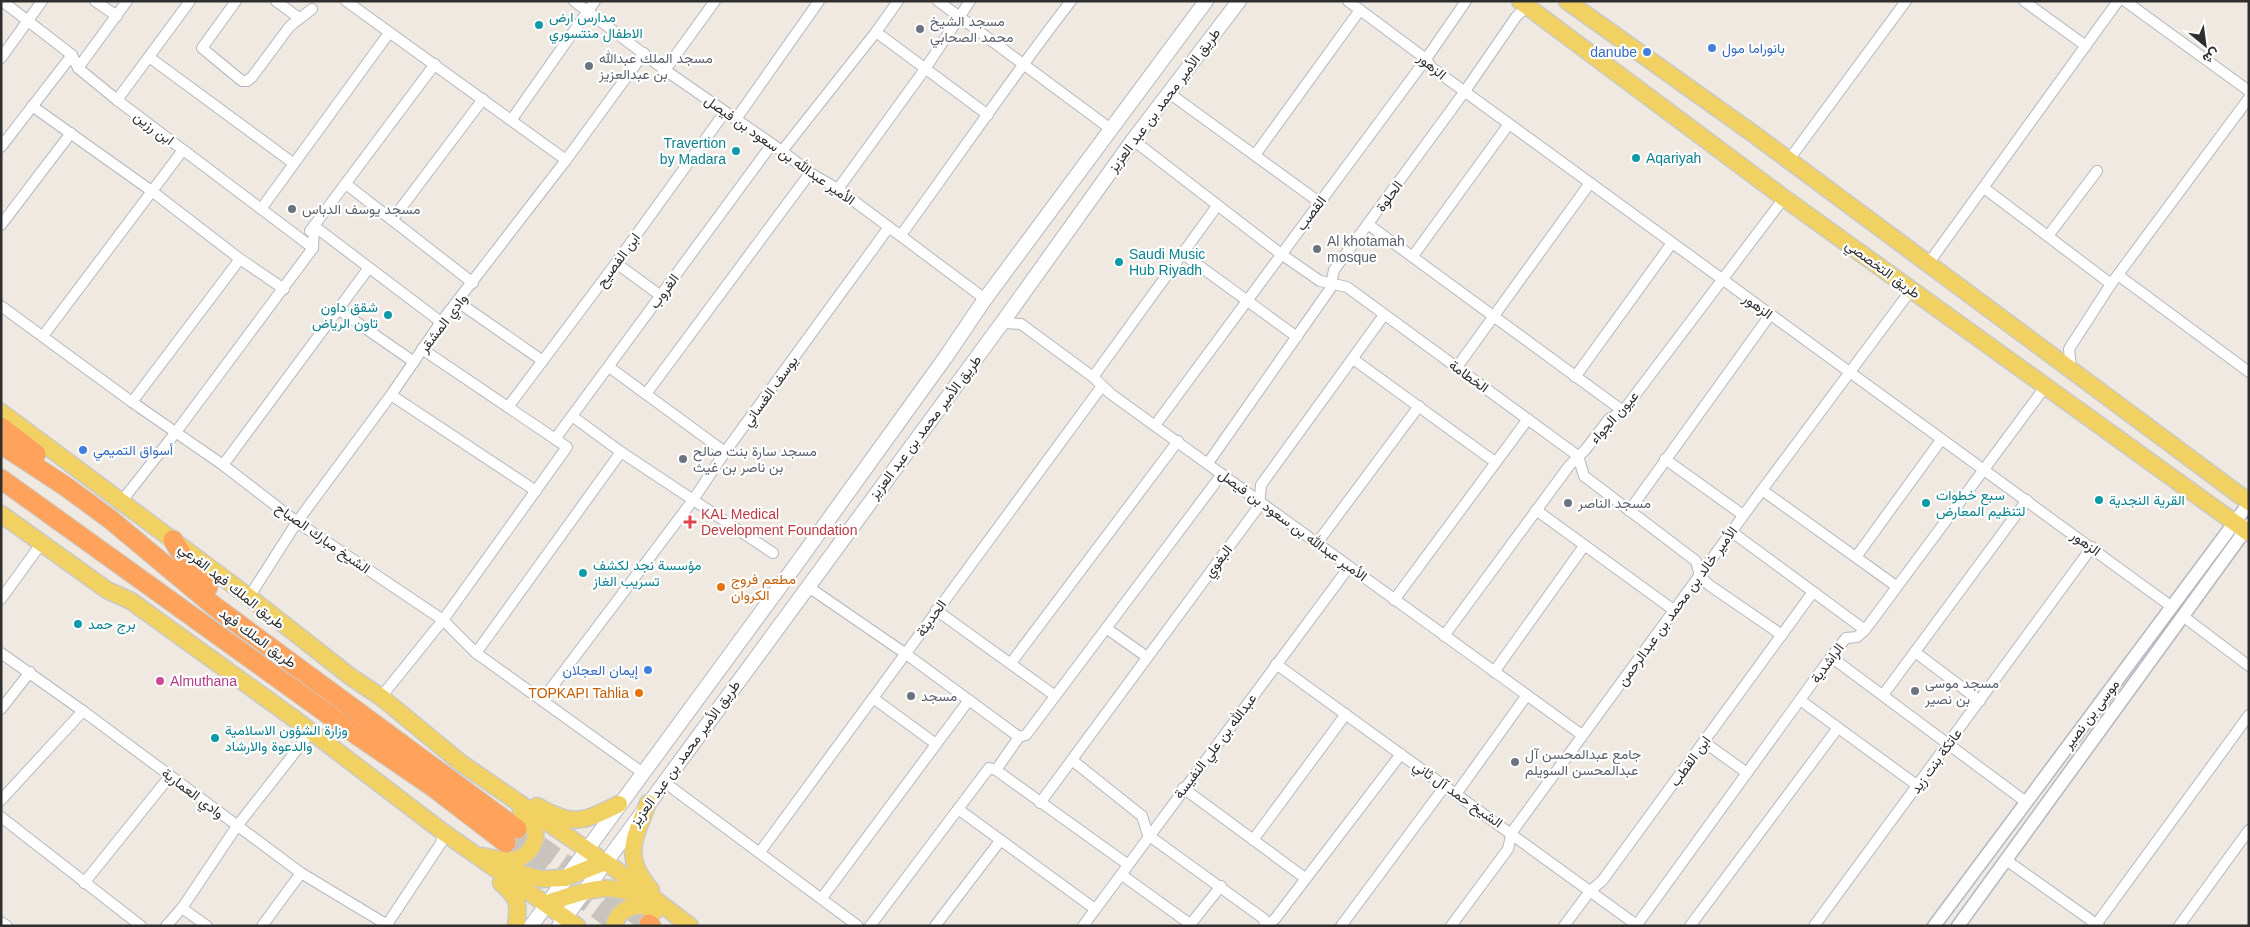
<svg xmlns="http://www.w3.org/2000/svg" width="2250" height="927" font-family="Helvetica,Vazirmatn,sans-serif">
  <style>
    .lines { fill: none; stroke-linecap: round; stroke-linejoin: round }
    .motorway-tunnel { stroke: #c8c4bd; stroke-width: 19; stroke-dasharray: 19 9; stroke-linecap: butt }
    .minor-casing { stroke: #b4b7c1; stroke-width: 12 }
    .tertiary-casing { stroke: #b4b7c1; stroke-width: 15 }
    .secondary-casing { stroke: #b4b7c1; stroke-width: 16 }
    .primary-casing { stroke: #c9c9c9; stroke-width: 19 }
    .motorway-casing { stroke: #c9c9c9; stroke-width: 21 }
    .minor { stroke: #fff; stroke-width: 10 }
    .tertiary { stroke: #fff; stroke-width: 12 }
    .secondary { stroke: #fff; stroke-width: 14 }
    .primary { stroke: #f2d163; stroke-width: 16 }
    .motorway { stroke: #ffa35c; stroke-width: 19 }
    .culture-dot { fill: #0f9aa8; stroke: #fff; stroke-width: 2 }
    .worship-dot { fill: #6b7280; stroke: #fff; stroke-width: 2 }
    .shop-dot { fill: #3f7fe0; stroke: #fff; stroke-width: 2 }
    .health-dot { fill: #e0444e; stroke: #fff; stroke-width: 2 }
    .food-dot { fill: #e8710a; stroke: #fff; stroke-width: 2 }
    .hotel-dot { fill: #d1479c; stroke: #fff; stroke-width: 2 }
    .labels { text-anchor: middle; stroke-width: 4.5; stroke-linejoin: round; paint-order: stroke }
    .culture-label { font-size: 14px; fill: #0d838f; stroke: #fff; text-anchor: start }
    .worship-label { font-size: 14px; fill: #5b616d; stroke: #fff; text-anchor: start }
    .shop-label { font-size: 14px; fill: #366cbe; stroke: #fff; text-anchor: start }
    .street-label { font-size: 14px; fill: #2e2e2e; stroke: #fff }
    .health-label { font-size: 14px; fill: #be3a42; stroke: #fff; text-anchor: start }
    .food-label { font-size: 14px; fill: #c56008; stroke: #fff; text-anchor: start }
    .hotel-label { font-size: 14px; fill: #b23c85; stroke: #fff; text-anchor: start }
  </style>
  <rect width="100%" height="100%" fill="#efe9e1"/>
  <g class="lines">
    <g class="motorway-tunnel">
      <path d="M517,829L649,924"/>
      <path d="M506,843L620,926"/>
    </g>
    <g class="minor-casing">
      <g id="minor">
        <path d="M2,1L72,55L78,68L117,100L313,248"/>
        <path d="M95,1L117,16"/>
        <path d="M236,1L202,48L242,81H247L252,77L290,26L312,9"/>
        <path d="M276,1L299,18"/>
        <path d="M346,1L566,160"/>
        <path d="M574,1L665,70L782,151L810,173L838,189L985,299"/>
        <path d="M938,1L1112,130"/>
        <path d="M1348,1L1426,59L1431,67L2172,607"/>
        <path d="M2024,1L2086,46"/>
        <path d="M2125,1L2249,91"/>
        <path d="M876,32L988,115"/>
        <path d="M149,57L293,163"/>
        <path d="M1,58L42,1"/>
        <path d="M78,68L127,1"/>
        <path d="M665,70L715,1"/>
        <path d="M1169,93L1319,202"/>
        <path d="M117,100L190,1"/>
        <path d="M32,106L153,192L240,259L284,289"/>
        <path d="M512,119L595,1"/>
        <path d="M736,119L819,1"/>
        <path d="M1133,140L1281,254L1320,281L1347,287L1578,456L1584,476L1696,561L1700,576L1709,585L1782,635"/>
        <path d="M1,147L72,55"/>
        <path d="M782,151L876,32L898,1"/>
        <path d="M1255,155L1360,10"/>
        <path d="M1788,161L1906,1"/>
        <path d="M346,184L473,283"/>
        <path d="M1984,188L2111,284"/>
        <path d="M838,189L925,69L970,1"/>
        <path d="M261,209L389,33"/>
        <path d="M392,220L483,99"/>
        <path d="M1,225L71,133"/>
        <path d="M1369,225L1623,411"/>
        <path d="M314,226L441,322"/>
        <path d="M310,231L435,64"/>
        <path d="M901,235C958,157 1012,77 1071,1"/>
        <path d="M2048,236L2097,171"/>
        <path d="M1183,254L1297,337"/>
        <path d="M1413,256L1509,124"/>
        <path d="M616,263L661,296"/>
        <path d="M1928,264L2118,1"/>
        <path d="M2118,275L2249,372"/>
        <path d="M458,302L543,361"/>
        <path d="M1,306L132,402L223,465L297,522L443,620L476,653L643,773"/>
        <path d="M339,310L414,362"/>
        <path d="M1002,323L1021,324L1093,377L1111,394L1582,735"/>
        <path d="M43,336L183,150"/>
        <path d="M1353,359L1495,462"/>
        <path d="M609,367L725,452"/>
        <path d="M1457,367L1590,183"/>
        <path d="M2071,369L2069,349L2111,284L2249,98"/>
        <path d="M1093,377L1217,206"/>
        <path d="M1575,377L1672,243"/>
        <path d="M646,394L810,173"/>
        <path d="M391,395L536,491"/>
        <path d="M132,402L240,259"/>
        <path d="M508,407L616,263L725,112"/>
        <path d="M572,416L621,452L773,553"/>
        <path d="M1156,424L1426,59L1466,1"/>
        <path d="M555,439L772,144"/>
        <path d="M1665,459L1743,515"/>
        <path d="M1208,463L1330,289L1334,270L1465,91L1516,17L1527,6"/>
        <path d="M223,465L368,269"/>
        <path d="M1762,490L1896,586"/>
        <path d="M121,502L176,432L313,248L314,226"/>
        <path d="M1536,510L1675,611"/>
        <path d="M1629,511L1770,315"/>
        <path d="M1732,532L1865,630"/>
        <path d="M1317,543L1419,406"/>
        <path d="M1856,557L1941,440"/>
        <path d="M807,586L906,654L1019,737L1026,735L1222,474"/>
        <path d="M249,597L297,522L391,395L441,322L566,160L644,53"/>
        <path d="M1,599L41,544"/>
        <path d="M1394,600L1528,419"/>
        <path d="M936,610L1054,695"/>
        <path d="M2184,617L2249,666"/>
        <path d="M1106,628L1147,657"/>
        <path d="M1444,636L1569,466L1586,449L1609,419L1623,411L1784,198"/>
        <path d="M1915,652L1980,701"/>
        <path d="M1,653L83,711L301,873L389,926"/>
        <path d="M476,653L621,452"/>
        <path d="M1831,657L2026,802"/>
        <path d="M1011,663L1178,441"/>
        <path d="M1276,664L1638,926"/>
        <path d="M1494,672L1584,546"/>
        <path d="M1883,695L2027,500"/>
        <path d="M381,697L443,620L567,447L422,349"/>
        <path d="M873,698L936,744"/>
        <path d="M543,699L693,500L725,452L889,227"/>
        <path d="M1800,700L1918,786"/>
        <path d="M1,709L30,672"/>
        <path d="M1704,742L1747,773"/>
        <path d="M1072,760L1142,816L1148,835L1264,919L1265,926"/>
        <path d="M996,770L1127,864"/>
        <path d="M664,782L858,926"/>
        <path d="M1183,788L1305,878"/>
        <path d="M1456,794L1527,695"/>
        <path d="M1,800L83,711"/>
        <path d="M1040,803L1259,506L1261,485L1384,315"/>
        <path d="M958,809L1095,909"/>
        <path d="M1,817L141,926"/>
        <path d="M1253,840L1346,714"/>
        <path d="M760,852L1102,386"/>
        <path d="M2006,860L2099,926"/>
        <path d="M1122,875L1190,924"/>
        <path d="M84,883L170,776"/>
        <path d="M822,898L969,700"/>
        <path d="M182,908L207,926"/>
        <path d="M1,922L7,926"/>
        <path d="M166,926L182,908L237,826L307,737L313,733"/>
        <path d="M262,926L301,873"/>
        <path d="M386,926L441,843L443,832"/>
        <path d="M870,926L989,768L996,770L1019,737"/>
        <path d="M935,926L1000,841"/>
        <path d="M1083,926L1349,567"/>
        <path d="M1189,926L1221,886"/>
        <path d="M1265,926L1275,919L1401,754"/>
        <path d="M1341,926L1445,786"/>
        <path d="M1451,926L1508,849L1512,832L1762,490L1911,290"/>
        <path d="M1564,926L1590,891L1602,881L1813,592"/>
        <path d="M1636,926L1831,657L1846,638L1857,637L1865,630L2045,387"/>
        <path d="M1690,926L1837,729"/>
        <path d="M1814,926L2092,547"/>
        <path d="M2095,926L2249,715"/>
        <path d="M2179,926L2249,830"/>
      </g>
    </g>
    <g class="tertiary-casing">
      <g id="tertiary">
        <path d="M1934,926L2249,503"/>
        <path d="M1958,926L2249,525"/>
      </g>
    </g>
    <g class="secondary-casing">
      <g id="secondary">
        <path d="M531,926L790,573L945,358L985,299L1206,1"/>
        <path d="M559,926L1002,323L1133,140L1239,1"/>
      </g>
    </g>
    <g class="primary-casing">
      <g id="primary">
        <path d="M1520,1L1784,198L2249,533"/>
        <path d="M1567,1L1755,135L2249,502"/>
        <path d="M1,412L249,597L351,677L381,697L461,763L618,871L690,926"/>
        <path d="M1,514L107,590L131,601L296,720L443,832L577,926"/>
        <path d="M648,803C634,840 622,856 651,890"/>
        <path d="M537,806C574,827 582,822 619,804"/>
        <path d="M482,856C492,858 503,861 513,860C529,857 540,841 533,825C531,820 525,815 521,810"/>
        <path d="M504,869L541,879L565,878L605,862"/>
        <path d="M501,883C519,899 519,902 516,926"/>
        <path d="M547,903C583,892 608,879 644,899"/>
        <path d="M614,926C618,907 640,901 655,911"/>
      </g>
    </g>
    <g class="motorway-casing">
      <g id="motorway">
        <path d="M1,427L36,454"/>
        <path d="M1,444L65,486L110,519L214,606L517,829"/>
        <path d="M1,479L357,735L433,787L506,843"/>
        <path d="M173,540L192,571L208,587"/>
        <path d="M649,924L651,926"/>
      </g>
    </g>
    <use href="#minor" class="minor"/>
    <use href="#tertiary" class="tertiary"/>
    <use href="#secondary" class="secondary"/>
    <use href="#primary" class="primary"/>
    <use href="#motorway" class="motorway"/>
  </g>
  <g class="culture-dot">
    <circle cx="539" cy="25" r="5"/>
    <circle cx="736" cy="151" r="5"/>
    <circle cx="1636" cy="158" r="5"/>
    <circle cx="1119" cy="262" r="5"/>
    <circle cx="388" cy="315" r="5"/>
    <circle cx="2099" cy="500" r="5"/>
    <circle cx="1926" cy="503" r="5"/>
    <circle cx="583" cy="573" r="5"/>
    <circle cx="78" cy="624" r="5"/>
    <circle cx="215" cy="738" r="5"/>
  </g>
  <g class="worship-dot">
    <circle cx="920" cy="29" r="5"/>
    <circle cx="589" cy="66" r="5"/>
    <circle cx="292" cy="209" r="5"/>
    <circle cx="1317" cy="249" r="5"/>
    <circle cx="683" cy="459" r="5"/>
    <circle cx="1568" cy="503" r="5"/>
    <circle cx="1915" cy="691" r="5"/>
    <circle cx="911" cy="696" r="5"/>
    <circle cx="1515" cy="762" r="5"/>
  </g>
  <g class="shop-dot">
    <circle cx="1712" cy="48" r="5"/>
    <circle cx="1647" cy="52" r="5"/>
    <circle cx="83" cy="450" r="5"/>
    <circle cx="648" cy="670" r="5"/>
  </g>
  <path class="health-dot" d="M687.5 514.5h5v5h5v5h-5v5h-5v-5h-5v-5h5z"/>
  <g class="food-dot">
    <circle cx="721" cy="587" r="5"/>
    <circle cx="639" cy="693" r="5"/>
  </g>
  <circle class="hotel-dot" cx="160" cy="681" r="5"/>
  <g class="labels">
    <g class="culture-label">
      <text x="549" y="22">مدارس ارض<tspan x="549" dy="16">الاطفال منتسوري</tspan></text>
      <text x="726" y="148" text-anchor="end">Travertion<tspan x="726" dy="16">by Madara</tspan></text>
      <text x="1646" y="163">Aqariyah</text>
      <text x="1129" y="259">Saudi Music<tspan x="1129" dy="16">Hub Riyadh</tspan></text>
      <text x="378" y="312" text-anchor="end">شقق داون<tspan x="378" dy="16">تاون الرياض</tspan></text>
      <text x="1936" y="500">سبع خطوات<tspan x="1936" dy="16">لتنظيم المعارض</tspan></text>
      <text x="2109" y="505">القرية النجدية</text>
      <text x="593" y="570">مؤسسة نجد لكشف<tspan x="593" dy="16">تسريب الغاز</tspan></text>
      <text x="88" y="629">برج حمد</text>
      <text x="225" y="735">وزارة الشؤون الاسلامية<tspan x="225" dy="16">والدعوة والارشاد</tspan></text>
    </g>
    <g class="worship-label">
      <text x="930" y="26">مسجد الشيخ<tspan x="930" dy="16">محمد الصحابي</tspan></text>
      <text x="599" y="63">مسجد الملك عبدالله<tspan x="599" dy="16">بن عبدالعزيز</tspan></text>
      <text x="302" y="214">مسجد يوسف الدباس</text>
      <text x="1327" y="246">Al khotamah<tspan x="1327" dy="16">mosque</tspan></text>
      <text x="693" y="456">مسجد سارة بنت صالح<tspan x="693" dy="16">بن ناصر بن غيث</tspan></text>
      <text x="1578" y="508">مسجد الناصر</text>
      <text x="1925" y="688">مسجد موسى<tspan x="1925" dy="16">بن نصير</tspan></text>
      <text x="921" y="701">مسجد</text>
      <text x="1525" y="759">جامع عبدالمحسن آل<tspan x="1525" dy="16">عبدالمحسن السويلم</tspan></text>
    </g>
    <g class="shop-label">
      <text x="1722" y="53">بانوراما مول</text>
      <text x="1637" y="57" text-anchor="end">danube</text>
      <text x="93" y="455">أسواق التميمي</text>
      <text x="638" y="675" text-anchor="end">إيمان العجلان</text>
    </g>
    <g class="street-label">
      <text transform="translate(1432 66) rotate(40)" y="5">الزهور</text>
      <text transform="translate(1164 100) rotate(-53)" y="5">طريق الأمير محمد بن عبد العزيز</text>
      <text transform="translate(154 128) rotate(37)" y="5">ابن رزين</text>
      <text transform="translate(780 150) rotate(35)" y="5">الأمير عبدالله بن سعود بن فيصل</text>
      <text transform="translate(1389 196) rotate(-54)" y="5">الحلوة</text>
      <text transform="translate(1311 213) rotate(-53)" y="5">القصب</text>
      <text transform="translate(618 260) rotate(-54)" y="5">ابن الفصيح</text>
      <text transform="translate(1883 269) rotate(36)" y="5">طريق التخصصي</text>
      <text transform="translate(664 291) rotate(-54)" y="5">الغروب</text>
      <text transform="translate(1758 306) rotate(36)" y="5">الزهور</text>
      <text transform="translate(443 323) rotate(-53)" y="5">وادي المشقر</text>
      <text transform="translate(1469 376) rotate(36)" y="5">الخطامة</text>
      <text transform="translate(770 391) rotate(-54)" y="5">يوسف الغساني</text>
      <text transform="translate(1614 417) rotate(-48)" y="5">عيون الجواء</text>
      <text transform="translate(925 427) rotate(-53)" y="5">طريق الأمير محمد بن عبد العزيز</text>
      <text transform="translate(1293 525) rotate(36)" y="5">الأمير عبدالله بن سعود بن فيصل</text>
      <text transform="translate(323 538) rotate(35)" y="5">الشيخ مبارك الصباح</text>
      <text transform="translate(2086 543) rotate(36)" y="5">الزهور</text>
      <text transform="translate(1218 561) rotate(-53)" y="5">البغوي</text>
      <text transform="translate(232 586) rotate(38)" y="5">طريق الملك فهد الفرعي</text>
      <text transform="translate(1677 606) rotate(-54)" y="5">الأمير خالد بن محمد بن عبدالرحمن</text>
      <text transform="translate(931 618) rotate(-55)" y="5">الحديثة</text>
      <text transform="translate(258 638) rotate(36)" y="5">طريق الملك فهد</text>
      <text transform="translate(1827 663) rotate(-54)" y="5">الراشدية</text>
      <text transform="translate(2091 714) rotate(-53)" y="5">موسى بن نصير</text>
      <text transform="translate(1215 746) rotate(-53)" y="5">عبدالله بن علي النفيسة</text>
      <text transform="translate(685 753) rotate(-54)" y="5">طريق الأمير محمد بن عبد العزيز</text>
      <text transform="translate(1690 761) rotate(-54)" y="5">ابن القطب</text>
      <text transform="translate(1936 761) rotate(-54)" y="5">عاتكة بنت زيد</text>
      <text transform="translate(193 793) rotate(37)" y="5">وادي العمارية</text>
      <text transform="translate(1458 794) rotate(35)" y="5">الشيخ حمد آل ثاني</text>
    </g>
    <g class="health-label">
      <text x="701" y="519">KAL Medical<tspan x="701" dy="16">Development Foundation</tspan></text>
    </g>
    <g class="food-label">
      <text x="731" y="584">مطعم فروج<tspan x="731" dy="16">الكروان</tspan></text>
      <text x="629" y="698" text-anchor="end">TOPKAPI Tahlia</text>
    </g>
    <g class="hotel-label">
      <text x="170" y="686">Almuthana</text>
    </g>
  </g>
  <rect width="2250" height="927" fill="none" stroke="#2e2e2e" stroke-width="5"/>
  <g transform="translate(2205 45) rotate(151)" stroke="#ffffff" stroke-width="4" paint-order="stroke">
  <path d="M0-4L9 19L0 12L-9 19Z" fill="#2e2e2e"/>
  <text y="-8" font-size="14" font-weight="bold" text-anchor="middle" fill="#2e2e2e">ش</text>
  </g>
</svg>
